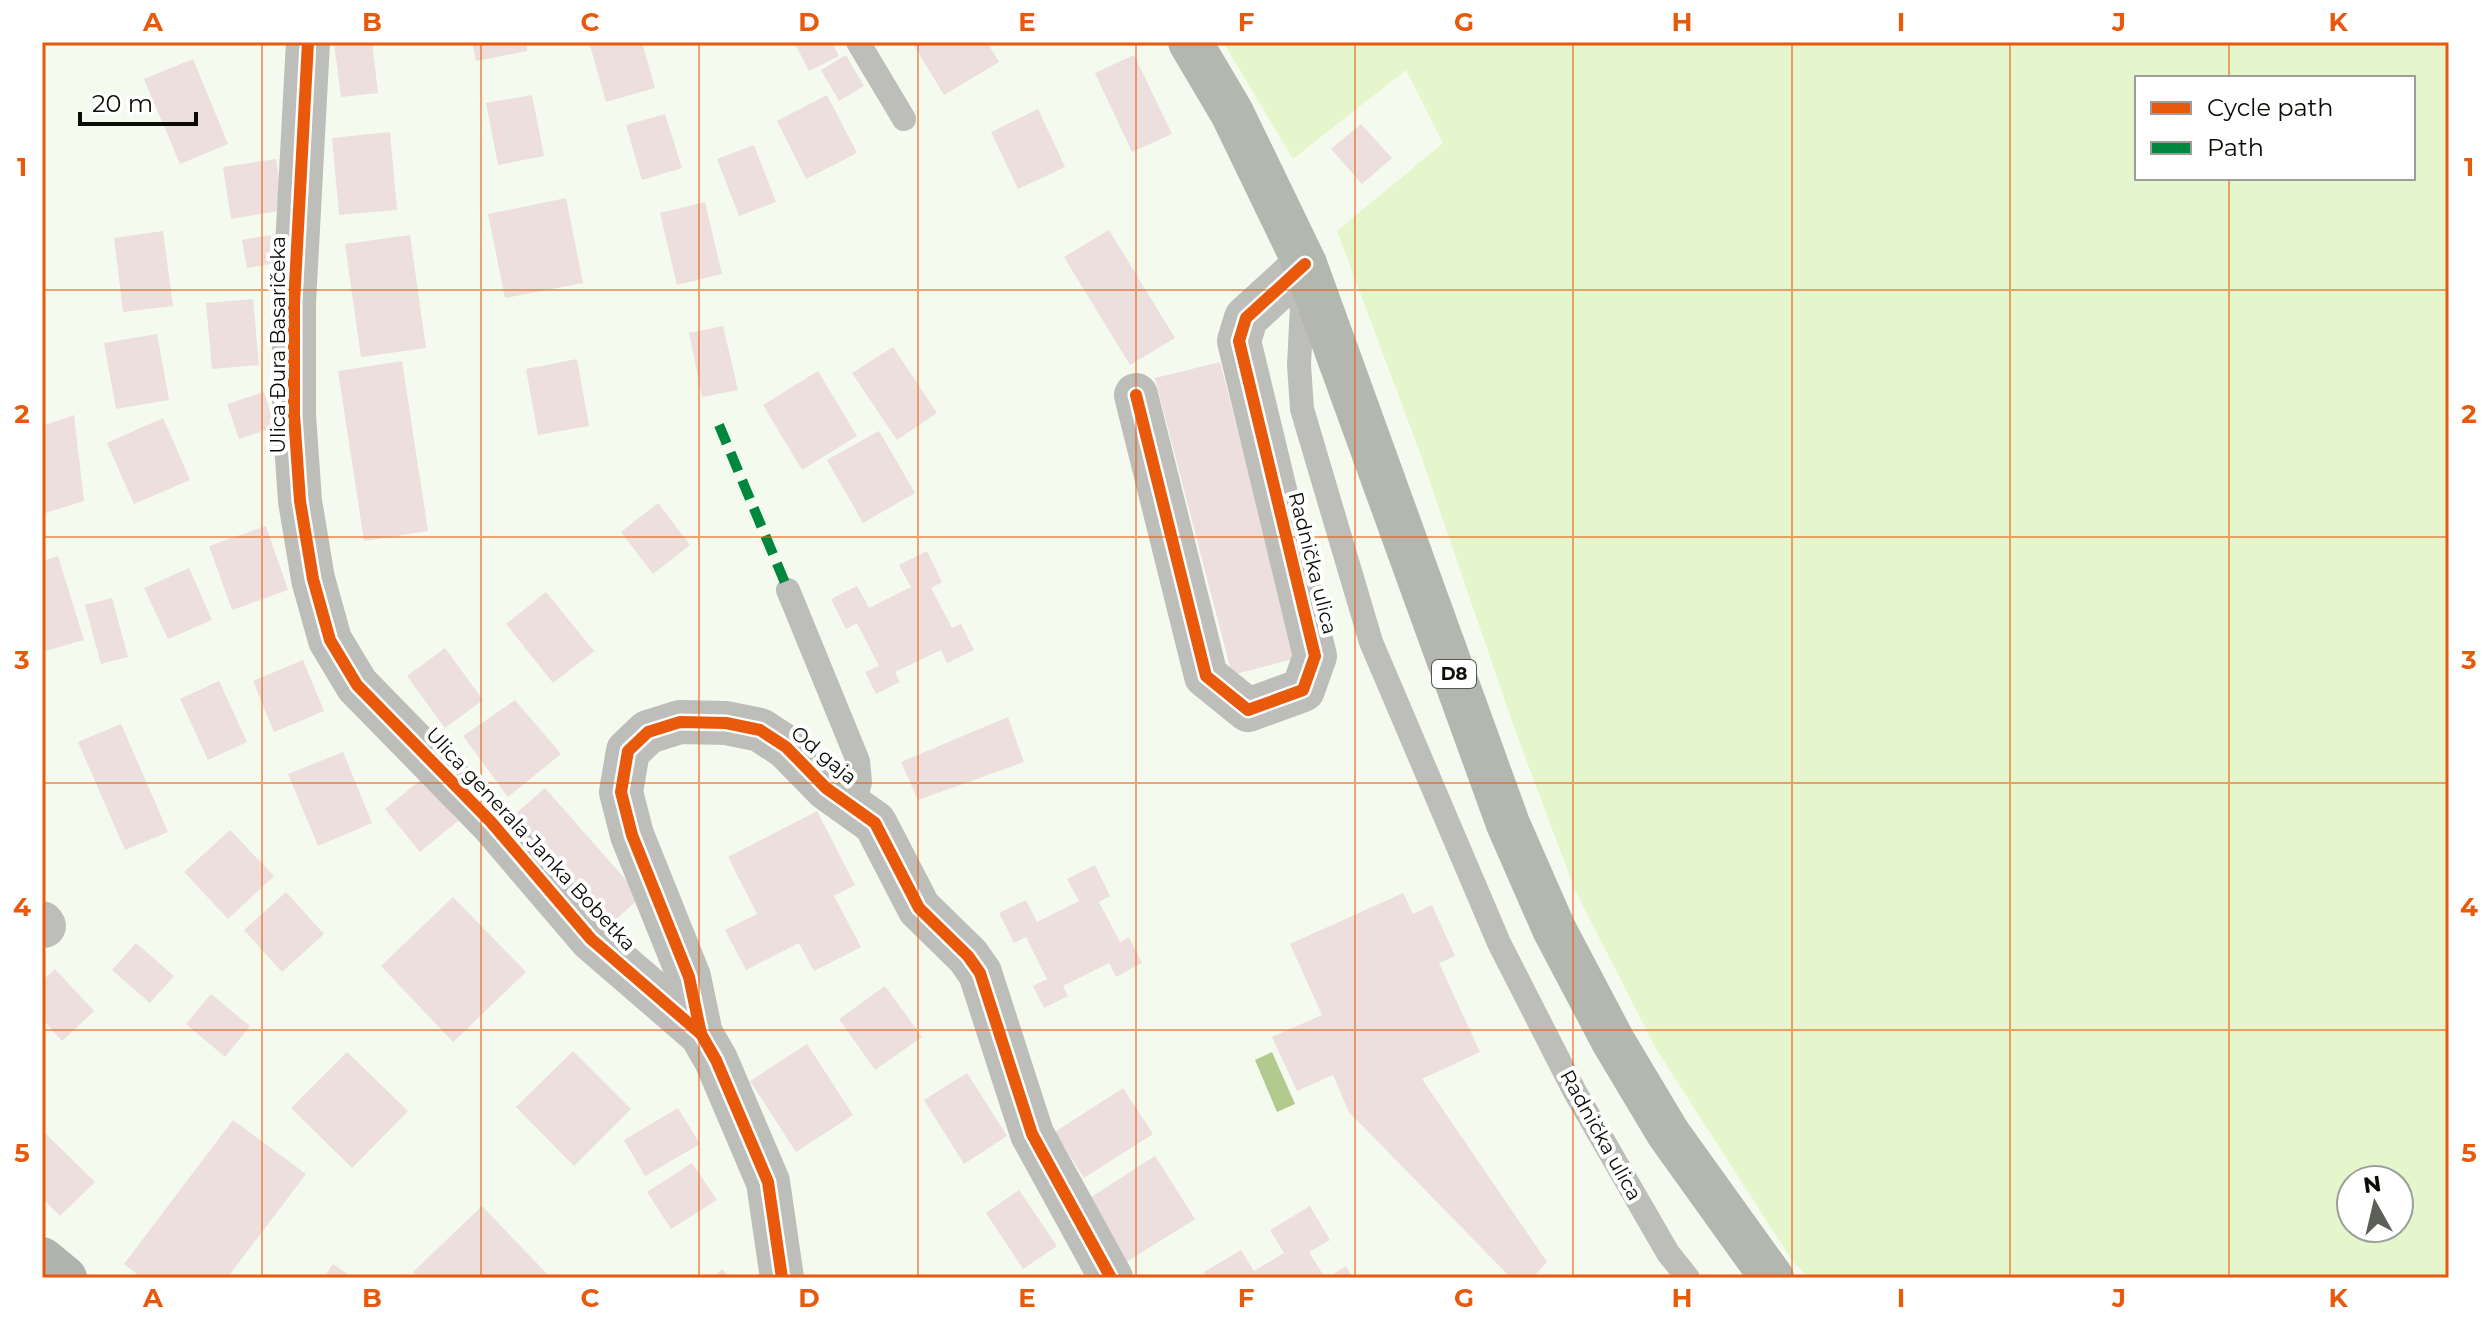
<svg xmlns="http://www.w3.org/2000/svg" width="2491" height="1320" font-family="Montserrat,sans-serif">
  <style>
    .green { fill: #e6f6cc; fill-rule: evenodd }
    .water { fill: #b3ca8e }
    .building { fill: #ecdfdd }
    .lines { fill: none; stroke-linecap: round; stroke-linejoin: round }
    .lane { stroke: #bdbeba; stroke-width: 24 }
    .street { stroke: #bdbeba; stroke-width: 44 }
    .secondary { stroke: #b1b3ae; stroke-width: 44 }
    .primary { stroke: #b4b6b0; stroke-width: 44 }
    .quiet { stroke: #00873e; stroke-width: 10; stroke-dasharray: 20 10; stroke-linecap: butt }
    .cycleway-casing { stroke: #fff; stroke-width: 17 }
    .cycleway { stroke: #e8590c; stroke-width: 12 }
    .grid { fill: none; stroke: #e8590c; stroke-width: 2; stroke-opacity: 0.55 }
    .labels { text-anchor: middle; stroke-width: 8; stroke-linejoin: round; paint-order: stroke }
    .shield { fill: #fff; stroke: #545551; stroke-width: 2 }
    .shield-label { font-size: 18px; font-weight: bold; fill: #0a0c06 }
    .street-label { font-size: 20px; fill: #0a0c06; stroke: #fff }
    .neatline { fill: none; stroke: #e8590c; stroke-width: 3 }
    .grid-label { font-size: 26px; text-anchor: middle; font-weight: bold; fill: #e8590c }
  </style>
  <rect width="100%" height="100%" fill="#f5faee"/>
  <path class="green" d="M1223,42H2449V1278H1808L1791,1259L1655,1047L1575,890L1515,730L1420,453L1337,231L1443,143L1406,70L1293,159ZM2137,78H2413V178H2137ZM2351,1180H2399V1228H2351Z"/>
  <path class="water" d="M1272,1052L1295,1104L1277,1112L1255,1060Z"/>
  <g class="building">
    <path d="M334,42H372L378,93L341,97Z"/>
    <path d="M472,42H526L527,51L476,61Z"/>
    <path d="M589,42H642L655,88L606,102Z"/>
    <path d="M794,42H832L839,56L809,71Z"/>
    <path d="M912,42H987L999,62L944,95Z"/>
    <path d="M846,55L864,86L839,101L821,70Z"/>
    <path d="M1134,55L1172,134L1132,152L1095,73Z"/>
    <path d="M193,59L228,144L180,164L144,79Z"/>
    <path d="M532,95L544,156L498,165L486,103Z"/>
    <path d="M827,95L857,153L806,179L777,121Z"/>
    <path d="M1038,109L1065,167L1018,189L991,132Z"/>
    <path d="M665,114L682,168L642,180L626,125Z"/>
    <path d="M1361,124L1392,158L1362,184L1331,149Z"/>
    <path d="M390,132L397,210L339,215L332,138Z"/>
    <path d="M754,145L776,202L739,216L717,159Z"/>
    <path d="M276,159L284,210L231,219L223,167Z"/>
    <path d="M566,198L583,283L505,298L488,214Z"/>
    <path d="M705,202L722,274L677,285L660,213Z"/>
    <path d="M1109,230L1175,338L1130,365L1064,257Z"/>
    <path d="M163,231L173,306L123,312L114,238Z"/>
    <path d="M271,235L276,263L247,268L242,240Z"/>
    <path d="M410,235L426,348L361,357L345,244Z"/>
    <path d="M253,299L259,365L212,369L206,303Z"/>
    <path d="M723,326L738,390L702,397L689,333Z"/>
    <path d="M157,334L169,400L116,409L104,343Z"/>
    <path d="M893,347L937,413L897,440L852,373Z"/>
    <path d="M577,359L589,426L538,435L526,369Z"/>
    <path d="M402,361L428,531L364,541L338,371Z"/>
    <path d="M1220,362L1297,658L1232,675L1155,378Z"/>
    <path d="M818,371L857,436L802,470L763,405Z"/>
    <path d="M264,392L275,427L239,439L227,404Z"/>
    <path d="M74,415L84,501L42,514V426Z"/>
    <path d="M163,418L190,480L134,504L107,443Z"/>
    <path d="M879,431L915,493L863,523L827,460Z"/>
    <path d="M658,503L690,545L653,574L621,532Z"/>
    <path d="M266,526L288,590L232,610L209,546Z"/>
    <path d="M927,551L942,582L931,588L952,628L961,624L974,650L947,663L941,650L895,672L900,682L876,694L865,672L879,666L857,623L846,629L831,599L857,586L869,608L911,587L899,565Z"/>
    <path d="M58,556L84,640L42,652V561Z"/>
    <path d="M189,568L212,620L168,639L144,588Z"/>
    <path d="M546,592L594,651L553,683L506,624Z"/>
    <path d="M112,598L128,657L101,664L85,605Z"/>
    <path d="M445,648L483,700L445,728L407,676Z"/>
    <path d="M303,660L324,711L274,732L253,681Z"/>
    <path d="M219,681L247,742L208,760L180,699Z"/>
    <path d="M515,700L561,754L508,797L463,736Z"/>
    <path d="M1008,717L1024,762L918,800L901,762Z"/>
    <path d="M121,724L168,832L125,850L78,742Z"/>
    <path d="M343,752L372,823L318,846L288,774Z"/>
    <path d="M423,778L458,821L420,852L385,809Z"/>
    <path d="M545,788L641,897L603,931L507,821Z"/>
    <path d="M817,811L855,885L834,896L861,947L814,971L799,943L746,970L725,930L757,914L728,857Z"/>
    <path d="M230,830L274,876L228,919L184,872Z"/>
    <path d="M1095,865L1110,896L1099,902L1120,942L1129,937L1142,963L1116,977L1109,963L1063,986L1068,996L1044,1008L1033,986L1047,979L1026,937L1014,943L999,913L1026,900L1037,922L1079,901L1067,879Z"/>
    <path d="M286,892L324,934L282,972L244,930Z"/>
    <path d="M1403,893L1413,914L1432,905L1455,956L1439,963L1480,1052L1422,1079L1547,1262L1532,1278H1511L1349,1112L1333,1075L1297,1091L1272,1037L1322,1015L1290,944Z"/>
    <path d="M453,897L526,972L453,1042L381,966Z"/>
    <path d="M136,943L174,976L150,1003L112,970Z"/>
    <path d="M55,969L94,1011L62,1041L42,1019V981Z"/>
    <path d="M885,986L922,1037L875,1070L839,1019Z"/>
    <path d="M211,994L250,1026L225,1057L186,1024Z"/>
    <path d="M807,1044L853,1115L796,1152L750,1081Z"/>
    <path d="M573,1051L631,1109L574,1166L516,1107Z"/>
    <path d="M347,1052L408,1111L352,1168L291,1108Z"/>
    <path d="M967,1073L1007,1136L964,1164L924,1100Z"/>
    <path d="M1123,1088L1153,1134L1084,1178L1055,1132Z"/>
    <path d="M678,1108L700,1144L645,1176L624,1140Z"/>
    <path d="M233,1120L306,1174L227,1278H142L124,1264Z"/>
    <path d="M45,1133L95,1182L60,1216L42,1198V1136Z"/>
    <path d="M1155,1156L1195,1219L1125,1263L1085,1201Z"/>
    <path d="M692,1163L717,1200L671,1229L647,1192Z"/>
    <path d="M1019,1190L1057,1246L1023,1269L986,1213Z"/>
    <path d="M482,1206L551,1278H420L413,1272Z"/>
    <path d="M1310,1206L1330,1240L1309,1252L1325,1278H1207L1204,1272L1241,1250L1254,1271L1284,1253L1270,1230Z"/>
    <path d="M333,1264L353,1278H323Z"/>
    <path d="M1346,1266L1353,1278H1327Z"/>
    <path d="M722,1269L730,1278H712Z"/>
  </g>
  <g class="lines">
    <g class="lane">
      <path d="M858,42L904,119"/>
      <path d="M1303,286L1299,365L1302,409L1371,642L1499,943L1575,1092L1668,1253L1688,1278"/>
      <path d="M788,590L858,761L860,782L854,805"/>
    </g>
    <g class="street">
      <path d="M308,42L294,303V415L300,501L313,579L330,640L357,685L491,822L591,939L701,1034L716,1060L768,1182L782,1278"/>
      <path d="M1136,395L1206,676L1248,710L1303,690L1315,656L1239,341L1246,318L1305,264"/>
      <path d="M42,923L44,926"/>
      <path d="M701,1034L689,977L632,835L621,792L628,751L648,732L680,722L726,723L760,730L786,747L826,788L875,823L919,908L968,956L980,973L1032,1134L1111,1278"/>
    </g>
    <path class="secondary" d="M42,1259L65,1278"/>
    <path class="primary" d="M1190,42L1232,113L1305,264L1508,824L1554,929L1613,1041L1668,1133L1772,1278"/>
    <path class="quiet" d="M719,425L788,590"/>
    <g class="cycleway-casing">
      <g id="cycleway">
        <path d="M308,42L294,303V415L300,501L313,579L330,640L357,685L491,822L591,939L701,1034L716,1060L768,1182L782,1278"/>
        <path d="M1136,395L1206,676L1248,710L1303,690L1315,656L1239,341L1246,318L1305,264"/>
        <path d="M701,1034L689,977L632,835L621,792L628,751L648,732L680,722L726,723L760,730L786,747L826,788L875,823L919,908L968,956L980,973L1032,1134L1111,1278"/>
      </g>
    </g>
    <use href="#cycleway" class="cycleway"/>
  </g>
  <path class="grid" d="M262,42V1278M481,42V1278M699,42V1278M918,42V1278M1136,42V1278M1355,42V1278M1573,42V1278M1792,42V1278M2010,42V1278M2229,42V78M2229,178V1278M42,290H2449M42,537H2449M42,783H2449M42,1030H2449"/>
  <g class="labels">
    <rect class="shield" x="1432" y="660" width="44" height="28" rx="6"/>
    <g class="shield-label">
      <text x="1454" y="680">D8</text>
    </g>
    <g class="street-label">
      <text transform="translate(278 345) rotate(-90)" y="7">Ulica Đura Basaričeka</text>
      <text transform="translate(1313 563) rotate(76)" y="7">Radnička ulica</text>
      <text transform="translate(824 755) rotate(40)" y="7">Od gaja</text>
      <text transform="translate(531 839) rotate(47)" y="7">Ulica generala Janka Bobetka</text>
      <text transform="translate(1601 1135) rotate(61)" y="7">Radnička ulica</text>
    </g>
  </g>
  <rect width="2491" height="1320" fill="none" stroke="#ffffff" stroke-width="88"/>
  <rect x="2135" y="76" width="280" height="104" fill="#ffffff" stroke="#9d9e9b" stroke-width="2"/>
  <rect x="2151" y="102" width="40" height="12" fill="#e8590c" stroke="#9d9e9b" stroke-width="2"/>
  <text x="2207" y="116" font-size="24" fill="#0a0c06">Cycle path</text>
  <rect x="2151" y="142" width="40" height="12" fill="#00873e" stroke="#9d9e9b" stroke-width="2"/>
  <text x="2207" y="156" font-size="24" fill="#0a0c06">Path</text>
  <g transform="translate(2375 1204) rotate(352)"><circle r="38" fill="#ffffff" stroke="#9d9e9b" stroke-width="2"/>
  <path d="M0-6L14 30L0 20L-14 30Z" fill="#5c5f57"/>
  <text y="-12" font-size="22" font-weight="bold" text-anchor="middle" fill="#0a0c06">N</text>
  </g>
  <path d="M80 112v12h116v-12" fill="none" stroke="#0a0c06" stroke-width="4"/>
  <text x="92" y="112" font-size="24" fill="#0a0c06" stroke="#ffffff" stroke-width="6" paint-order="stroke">20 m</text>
  <rect x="44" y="44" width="2403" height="1232" class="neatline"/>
  <g class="grid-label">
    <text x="153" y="31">A</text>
    <text x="372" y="31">B</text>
    <text x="590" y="31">C</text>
    <text x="809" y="31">D</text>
    <text x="1027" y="31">E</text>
    <text x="1246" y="31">F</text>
    <text x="1464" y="31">G</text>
    <text x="1682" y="31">H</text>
    <text x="1901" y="31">I</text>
    <text x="2119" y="31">J</text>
    <text x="2338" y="31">K</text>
    <text x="22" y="176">1</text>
    <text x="2469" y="176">1</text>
    <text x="22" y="423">2</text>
    <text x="2469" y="423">2</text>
    <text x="22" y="669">3</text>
    <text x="2469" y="669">3</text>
    <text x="22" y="916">4</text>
    <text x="2469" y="916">4</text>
    <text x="22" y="1162">5</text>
    <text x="2469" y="1162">5</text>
    <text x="153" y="1307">A</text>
    <text x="372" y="1307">B</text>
    <text x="590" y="1307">C</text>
    <text x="809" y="1307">D</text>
    <text x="1027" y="1307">E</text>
    <text x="1246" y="1307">F</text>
    <text x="1464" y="1307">G</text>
    <text x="1682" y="1307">H</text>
    <text x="1901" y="1307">I</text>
    <text x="2119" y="1307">J</text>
    <text x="2338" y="1307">K</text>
  </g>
</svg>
